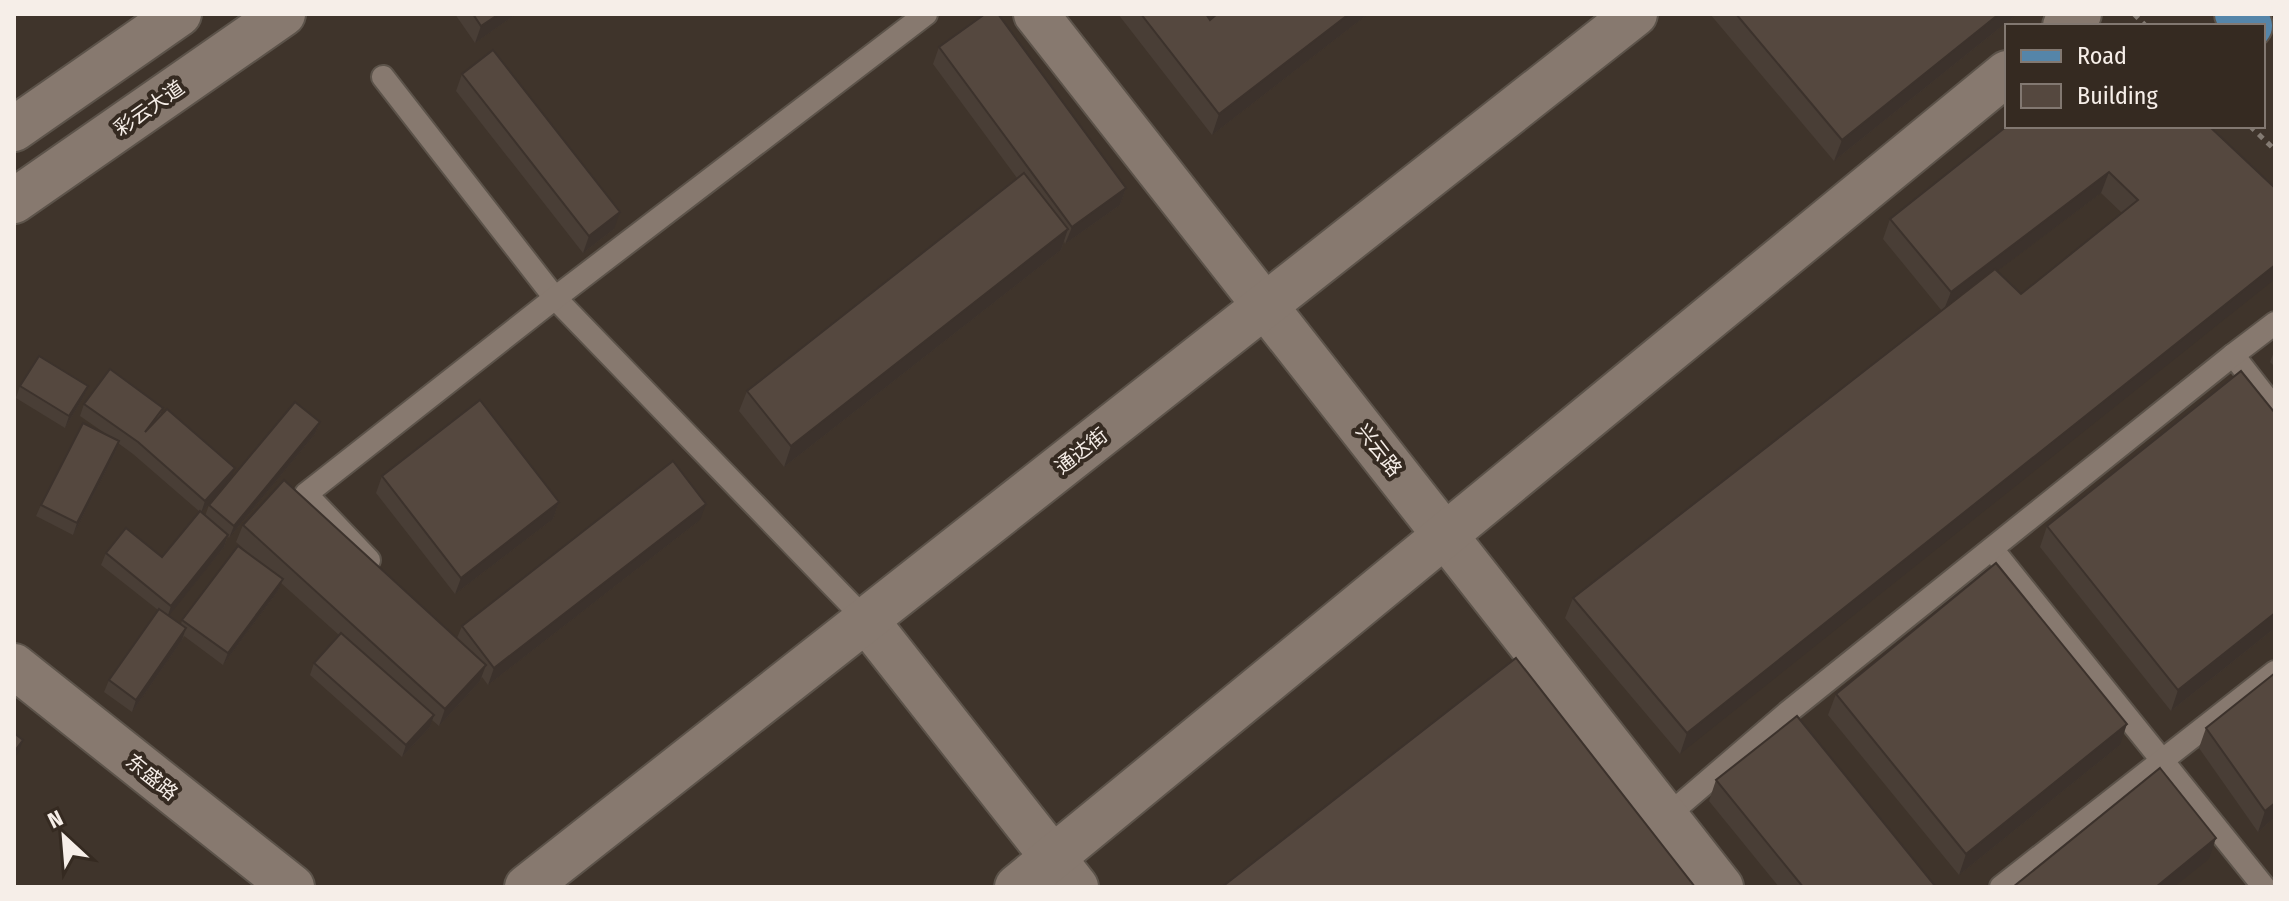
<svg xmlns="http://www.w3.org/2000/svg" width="2289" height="901" font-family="'Fira Sans Condensed','Noto Sans SC',sans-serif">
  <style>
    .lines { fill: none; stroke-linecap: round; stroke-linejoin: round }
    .lane-casing { stroke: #5c534a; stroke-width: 26 }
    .street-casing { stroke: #5c534a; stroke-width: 48 }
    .secondary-casing { stroke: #5c534a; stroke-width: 48 }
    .primary-casing { stroke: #5c534a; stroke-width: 48 }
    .path { stroke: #837a72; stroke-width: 5; stroke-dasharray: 6 6; stroke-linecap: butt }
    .lane { stroke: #87796f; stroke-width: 22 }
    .street { stroke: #87796f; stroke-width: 44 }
    .secondary { stroke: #87796f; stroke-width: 44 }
    .primary { stroke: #5585a9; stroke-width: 44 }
    .wall { fill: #493e36; fill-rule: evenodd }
    .shaded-wall { fill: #3c322c }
    .building { fill: #55483f; stroke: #3c322c; stroke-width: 2 }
    .labels { text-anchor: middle; stroke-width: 8; stroke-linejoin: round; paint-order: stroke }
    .street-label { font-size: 20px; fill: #f6eee8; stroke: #352a21 }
  </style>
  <rect width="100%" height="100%" fill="#3f342b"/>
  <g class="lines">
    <g class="lane-casing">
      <g id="lane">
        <path d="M383,77L555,298L866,620"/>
        <path d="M2233,355L2275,409"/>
        <path d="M1992,549L2264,887"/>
        <path d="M369,560L306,494L555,298L926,14"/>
        <path d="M1666,817L1787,713L2233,355L2275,323"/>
        <path d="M2001,887L2275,672"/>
      </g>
    </g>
    <g class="street-casing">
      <g id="street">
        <path d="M1036,14L1721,887"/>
        <path d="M2065,26L2079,14"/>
        <path d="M866,620L1076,887"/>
        <path d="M14,666L292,887"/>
        <path d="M527,887L1635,14"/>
        <path d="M1017,887L2007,73"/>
      </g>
    </g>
    <g class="secondary-casing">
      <g id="secondary">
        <path d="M14,129L179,14"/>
        <path d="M14,201L283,14"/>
      </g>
    </g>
    <g class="primary-casing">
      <path id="primary" d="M2237,14L2250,26"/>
    </g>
    <g class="path">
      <path d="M2134,14L2146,26"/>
      <path d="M2250,126L2275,150"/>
    </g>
    <use href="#lane" class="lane"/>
    <use href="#street" class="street"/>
    <use href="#secondary" class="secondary"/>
    <use href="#primary" class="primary"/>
  </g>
  <g class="wall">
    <path d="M455,14H516L475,43Z"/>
    <path d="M1118,14H1206L1210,20L1368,14L1212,135Z"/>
    <path d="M1710,14H2017L1834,161Z"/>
    <path d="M939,47L1126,188L1120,205L1065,244L1064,241L1061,250L784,467L739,411L747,391L1017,178L933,64Z"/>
    <path d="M462,74L614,229L583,253L456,91Z"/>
    <path d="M2209,126L1680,754L1565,618L1573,598L1942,311L1883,239L1890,219ZM2101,193L2122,213L2021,294L1997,271Z"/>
    <path d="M2275,349V367L2270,362Z"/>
    <path d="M20,386H88L83,398L65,428L16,398Z"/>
    <path d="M84,404L163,408L159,417L230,479L320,422L315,434L229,538L228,536L224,547L168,616L181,624L182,620L254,558L236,542L243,525L457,638L462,626L700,520L488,685L482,677L480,681L439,726L432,720L430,727L402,757L310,675L314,663L339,635L281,583L278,591L223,665L184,636L182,640L132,712L104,692L109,680L158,610L101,565L106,553L162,557L200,512L133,454L118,443L115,453L73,535L36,516L41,505L106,434L80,416ZM223,488L209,505L205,516L201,513Z"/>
    <path d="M382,476L559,502L553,519L455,594L376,493Z"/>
    <path d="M2047,526L2275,628L2171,711L2040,547Z"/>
    <path d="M1836,694L2120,745L1959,875L1828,715Z"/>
    <path d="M2206,728L2275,817L2258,832L2199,748Z"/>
    <path d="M1716,780L1936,887H1779L1709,801Z"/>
  </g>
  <g class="shaded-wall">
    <path d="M499,14H516L475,43L481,26Z"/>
    <path d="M1349,14H1368L1212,135L1219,114Z"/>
    <path d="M1999,14H2017L1834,161L1842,140Z"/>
    <path d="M2109,172L2101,193L1943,312L1951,292Z"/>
    <path d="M1126,188L1120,205L1065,244L1072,227Z"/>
    <path d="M620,212L614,229L583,253L589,236Z"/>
    <path d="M1068,229L1061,250L784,467L791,446Z"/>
    <path d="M2275,265V279L1680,754L1687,733Z"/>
    <path d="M88,386L83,398L65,428L69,416Z"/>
    <path d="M320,422L315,434L229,538L234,526Z"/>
    <path d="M119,441L115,453L73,535L77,523Z"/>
    <path d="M235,468L230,480L201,513L205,501Z"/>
    <path d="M559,502L553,519L455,594L461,578Z"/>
    <path d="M706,504L700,520L488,685L494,668Z"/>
    <path d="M228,535L224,547L167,618L171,606Z"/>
    <path d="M283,579L278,591L223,665L228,653Z"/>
    <path d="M2275,613V628L2171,711L2178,690Z"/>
    <path d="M186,628L182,640L132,712L136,700Z"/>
    <path d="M486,665L480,681L439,726L445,709Z"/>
    <path d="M434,715L430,727L402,757L406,745Z"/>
    <path d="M2127,724L2120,745L1959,875L1966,854Z"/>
    <path d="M23,740L19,752L14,758V752Z"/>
    <path d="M2275,803V817L2258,832L2265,811Z"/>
    <path d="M2216,838L2209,859L2174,887H2156Z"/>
  </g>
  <g class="building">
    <path d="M473,14H499L481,26Z"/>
    <path d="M985,14H998L1126,188L1072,227L939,47Z"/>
    <path d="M1141,14H1206L1210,20L1217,14H1349L1219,114Z"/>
    <path d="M1736,14H1999L1842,140Z"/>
    <path d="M493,50L620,212L589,236L462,74Z"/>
    <path d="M2007,126H2209L2275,188V265L1687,733L1573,598L1995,269L2021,294L2138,200L2109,172L1951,292L1890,219Z"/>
    <path d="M1024,173L1068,229L791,446L747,391Z"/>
    <path d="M39,356L88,386L69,416L20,386Z"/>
    <path d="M110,369L163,408L145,432L167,409L235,468L205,501L138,442L84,404Z"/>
    <path d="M2241,371L2275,413V613L2178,690L2047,526Z"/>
    <path d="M480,400L559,502L461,578L382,476Z"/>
    <path d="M295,402L320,422L234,526L209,505Z"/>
    <path d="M83,423L119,441L77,523L41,505Z"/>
    <path d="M673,461L706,504L494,668L462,626Z"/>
    <path d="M284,480L486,665L445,709L243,525Z"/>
    <path d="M200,511L228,535L171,606L106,553L126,528L162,557Z"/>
    <path d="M238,546L283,579L228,653L182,620Z"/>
    <path d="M1996,563L2127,724L1966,854L1836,694Z"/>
    <path d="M159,609L186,628L136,700L109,680Z"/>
    <path d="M341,633L434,715L406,745L314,663Z"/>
    <path d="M1516,658L1695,887H1222Z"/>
    <path d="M2275,673V803L2265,811L2206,728Z"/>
    <path d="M1797,716L1936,887H1803L1716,780Z"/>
    <path d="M14,733L23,740L14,752Z"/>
    <path d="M2160,768L2216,838L2156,887H2013Z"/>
  </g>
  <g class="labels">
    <g class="street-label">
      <text transform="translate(149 108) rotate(-35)" y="7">彩云大道</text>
      <text transform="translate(1379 450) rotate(52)" y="7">兴云路</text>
      <text transform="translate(1081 451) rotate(-38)" y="7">通达街</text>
      <text transform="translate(152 777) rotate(39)" y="7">东盛路</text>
    </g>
  </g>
  <rect width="2289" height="901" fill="none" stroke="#f6eee8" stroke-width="32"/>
  <rect x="2005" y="24" width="260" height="104" fill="#352a21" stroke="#827871" stroke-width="2"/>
  <rect x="2021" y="50" width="40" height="12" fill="#5585a9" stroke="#827871" stroke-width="2"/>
  <text x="2077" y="64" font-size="24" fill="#f6eee8">Road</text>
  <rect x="2021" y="84" width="40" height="24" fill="#55483f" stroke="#827871" stroke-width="2"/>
  <text x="2077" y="104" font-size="24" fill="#f6eee8">Building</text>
  <g transform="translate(64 837) rotate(334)" stroke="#352a21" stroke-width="6" paint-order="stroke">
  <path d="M0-6L14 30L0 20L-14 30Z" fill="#f6eee8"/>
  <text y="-12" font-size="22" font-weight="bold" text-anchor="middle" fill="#f6eee8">N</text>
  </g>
</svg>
